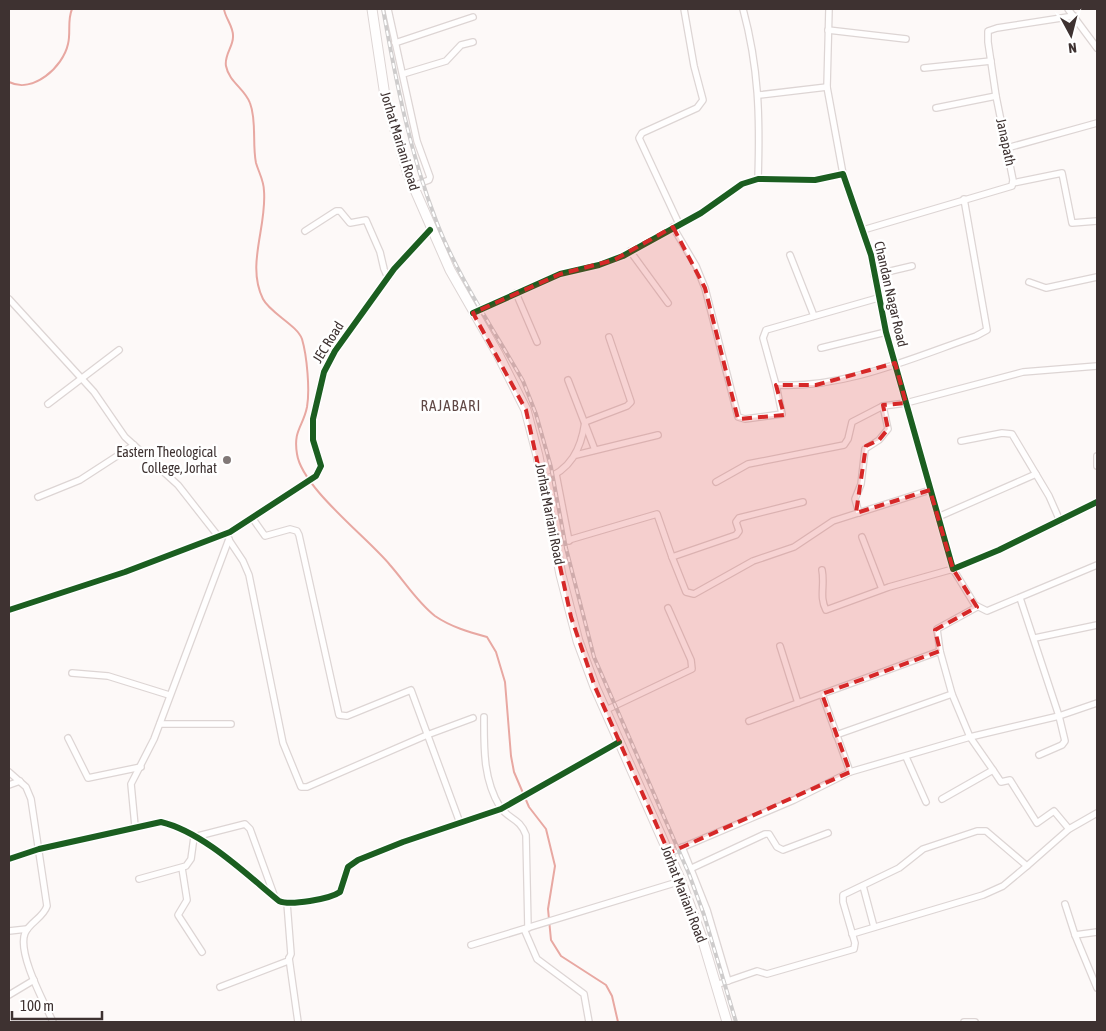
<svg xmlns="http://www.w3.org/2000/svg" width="1106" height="1031" font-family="'Asap Condensed',sans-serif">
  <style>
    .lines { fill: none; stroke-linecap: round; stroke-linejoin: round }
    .stream { stroke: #e8a8a2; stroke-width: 2 }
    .minor-casing { stroke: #ddd5d4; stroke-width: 8 }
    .highway-casing { stroke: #ddd5d4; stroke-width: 11 }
    .minor { stroke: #fffefe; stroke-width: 5.5 }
    .highway { stroke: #fffefe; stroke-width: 9 }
    .rail-casing { stroke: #cecccc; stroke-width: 4 }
    .rail { stroke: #fff; stroke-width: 2; stroke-dasharray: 5.5; stroke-linecap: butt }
    .cycleway-casing { stroke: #fff; stroke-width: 9 }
    .cycleway { stroke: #1b5e20; stroke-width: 6 }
    .marked { fill: #d62828; fill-opacity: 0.2; stroke: #d62828; stroke-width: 4; stroke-dasharray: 10 6; stroke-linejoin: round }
    .poi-dot { fill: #817877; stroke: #fff; stroke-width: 2 }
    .labels { text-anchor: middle; stroke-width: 5; stroke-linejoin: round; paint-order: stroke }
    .street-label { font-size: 14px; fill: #3e3231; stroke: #fff }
    .poi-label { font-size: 14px; fill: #3e3231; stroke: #fff; text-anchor: end }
    .neighbourhood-label { font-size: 15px; letter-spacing: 1px; fill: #604845; stroke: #fff }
  </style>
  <rect width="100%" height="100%" fill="#fdf9f8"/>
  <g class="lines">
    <g class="stream">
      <path d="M224,9C225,18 234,27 233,37C233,47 224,55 226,66C229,82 245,89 250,103C257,121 252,144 256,163C259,173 264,181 264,191C267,227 246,265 263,299C270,313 297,325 302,339C307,356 310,390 307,407C303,427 293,430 297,454C302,488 368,538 390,565C405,582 417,602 435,616C451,627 469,632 487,637L496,652L505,682L511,756L514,772L529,807L546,829L555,866L548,909L551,940L561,956L606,985L612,996L618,1022"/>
      <path d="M9,82C33,94 63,67 68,44C71,32 67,21 72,9"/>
    </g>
    <g class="minor-casing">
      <g id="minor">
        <path d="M388,9L417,141L430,177L429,180L413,186"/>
        <path d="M743,9C759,68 760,118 758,179"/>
        <path d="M829,9L827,87L843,174"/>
        <path d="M1068,9L1097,48"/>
        <path d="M828,30L906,39"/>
        <path d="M395,43L473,17"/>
        <path d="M924,68L991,61"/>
        <path d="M403,74L446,61L461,45L473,42"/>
        <path d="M759,95L827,87"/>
        <path d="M936,108L996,96"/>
        <path d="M1007,148L1097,123"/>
        <path d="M1013,183L1062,173L1072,223L1097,221"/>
        <path d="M679,224L639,138L642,133L697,108L703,100L694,66L684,9"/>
        <path d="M673,227L696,266L705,288L738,417L745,419L782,414L776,385"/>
        <path d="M863,230L1012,186L1013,180L996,96L988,42V31L997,28L1074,16"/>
        <path d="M305,231L336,211H340L350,223L366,220L380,252L384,269L388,278"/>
        <path d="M630,251L668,303"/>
        <path d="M790,255L814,316"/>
        <path d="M874,275L912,266"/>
        <path d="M1029,282L1046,288L1097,277"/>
        <path d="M516,293L537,342"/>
        <path d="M878,298L766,330L763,338L776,385C844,389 912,358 976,336L987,330L964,199"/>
        <path d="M9,299L94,392L125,437L178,485L218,536"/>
        <path d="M473,313L560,274L599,265L623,256L701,213L742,184L758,179L815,180L843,174L871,255L886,332L953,569L999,550L1097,502"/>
        <path d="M821,348L886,332"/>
        <path d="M568,380L595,450"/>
        <path d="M48,404L119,350"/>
        <path d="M961,441L1002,433L1012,434L1049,496L1060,521"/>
        <path d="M576,455L658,435"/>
        <path d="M1097,456V466"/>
        <path d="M556,474L569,541"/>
        <path d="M543,480C571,470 581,449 585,422L627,406L631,402L609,337"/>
        <path d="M716,482L748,464L844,445L848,439L852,422L883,406L906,403L1023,372L1097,366"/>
        <path d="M38,497L80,480L134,445"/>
        <path d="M859,513L855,499L861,484L865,449L879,440L888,429L883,406"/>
        <path d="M938,517L1036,474"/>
        <path d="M253,519L265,536L290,529L297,531L299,535L339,715L347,716L411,690L460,823"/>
        <path d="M862,537L882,589"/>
        <path d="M229,540L243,561L249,575L283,743L301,787H307L427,735L473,718"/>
        <path d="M555,544L657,514L672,557L736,535L739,531L736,522L739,518L803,502"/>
        <path d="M672,557L686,592L694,594L753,561L794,547L833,521L930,490"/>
        <path d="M822,570C825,585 819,597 826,610L889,587L953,569L975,605L987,611L1097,565"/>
        <path d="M1020,598L1059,716L1065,741L1062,745L1039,755"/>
        <path d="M9,610L125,572L230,532L316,476L321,466L313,440V419L324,372L335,351L394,269L430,230"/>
        <path d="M1035,638L1097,625"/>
        <path d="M780,646L798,703"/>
        <path d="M940,651L952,694L970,737L993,770"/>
        <path d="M72,673L108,676L169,695"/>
        <path d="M606,710L692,669L691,660L668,608"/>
        <path d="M484,717C484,748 483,779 500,807C508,819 520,818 526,835L528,928"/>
        <path d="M749,721L822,694"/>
        <path d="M160,724H231"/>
        <path d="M836,735L952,694"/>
        <path d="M68,738L88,778L141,767"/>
        <path d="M906,757L926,802"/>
        <path d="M9,772L26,787L31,799L47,906C43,918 30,922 25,933C17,953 44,1002 53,1022"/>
        <path d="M850,772L822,694L940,651L937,629L977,607"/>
        <path d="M9,785L20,781"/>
        <path d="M942,799L993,770L1001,782L1010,780L1037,823L1054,811L1069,829"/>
        <path d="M135,826L131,784L154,739L229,539"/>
        <path d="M682,847L707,910L728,981"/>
        <path d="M669,853L794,800L850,772L970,737L1059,716L1097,703"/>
        <path d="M9,859L39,849L161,822C203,832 246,874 279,901C290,906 330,899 340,892L348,867L358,860L403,842L501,809L619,742"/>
        <path d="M182,868L187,900L178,915L202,952"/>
        <path d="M692,868L765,834H769L777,847L783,850L828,833"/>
        <path d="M139,879L186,866L191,859L194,837L245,824L250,829L274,895"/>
        <path d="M863,886L874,927"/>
        <path d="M1065,904L1075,935L1097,988"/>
        <path d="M524,929L537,959L584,994L589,1022"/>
        <path d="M9,931L27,929"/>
        <path d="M852,934L983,895L1003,886L1027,866"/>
        <path d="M1075,935L1097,932"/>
        <path d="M471,945L681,881"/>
        <path d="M289,958L298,1022"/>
        <path d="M716,985L757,971L767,974L854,949L855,943L843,902V895L899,868L923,849L977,831H986L1027,866L1069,829L1097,813"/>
        <path d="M220,987L288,961L291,954L287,903"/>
        <path d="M9,995L34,980"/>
        <path d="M964,1022H975"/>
      </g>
    </g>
    <g class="highway-casing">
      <path id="highway" d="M372,9L385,96L408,174L450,270L498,354L526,410L538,456L561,575L578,641L595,687L681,881L702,938L727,1022"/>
    </g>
    <use href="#minor" class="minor"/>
    <use href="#highway" class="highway"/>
    <g class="rail-casing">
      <path id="rail" d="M383,9C396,81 410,154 437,223C458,277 494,330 523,381L536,414L551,467L566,548L594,657L689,874L704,915L736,1022"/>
    </g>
    <use href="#rail" class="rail"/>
    <g class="cycleway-casing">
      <g id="cycleway">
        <path d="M473,313L560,274L599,265L623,256L701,213L742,184L758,179L815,180L843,174L871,255L886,332L953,569L999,550L1097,502"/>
        <path d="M9,610L125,572L230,532L316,476L321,466L313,440V419L324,372L335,351L394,269L430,230"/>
        <path d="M9,859L39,849L161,822C203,832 246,874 279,901C290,906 330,899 340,892L348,867L358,860L403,842L501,809L619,742"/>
      </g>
    </g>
    <use href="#cycleway" class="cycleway"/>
  </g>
  <path class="marked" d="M673,227L705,288L738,419L784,415L776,385H816L895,363L906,403L883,405L888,429L879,440L866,446L856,513L930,490L953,569L977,607L935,630L940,651L822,694L850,772L669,853L595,687L571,617L526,410L473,313L560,274L614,260Z"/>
  <circle class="poi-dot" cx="227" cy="460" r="5"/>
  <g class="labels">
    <g class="street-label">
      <text transform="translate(400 141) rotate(73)" y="5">Jorhat Mariani Road</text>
      <text transform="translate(1006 142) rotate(78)" y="5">Janapath</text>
      <text transform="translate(891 294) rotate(77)" y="5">Chandan Nagar Road</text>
      <text transform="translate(328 342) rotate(-58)" y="5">JEC Road</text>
      <text transform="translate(550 514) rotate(79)" y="5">Jorhat Mariani Road</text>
      <text transform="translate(684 894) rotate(69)" y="5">Jorhat Mariani Road</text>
    </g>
    <g class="poi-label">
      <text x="217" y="457">Eastern Theological<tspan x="217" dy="16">College, Jorhat</tspan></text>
    </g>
    <g class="neighbourhood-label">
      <text x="451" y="411">RAJABARI</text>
    </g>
  </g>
  <rect width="1106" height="1031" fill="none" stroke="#3e3231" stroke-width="20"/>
  <g transform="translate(1071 35) rotate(173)" stroke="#ffffff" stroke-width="4" paint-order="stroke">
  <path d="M0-4L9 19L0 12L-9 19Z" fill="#3e3231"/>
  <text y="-8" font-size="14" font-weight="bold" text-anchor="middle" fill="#3e3231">N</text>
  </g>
  <path d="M12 1011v8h90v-8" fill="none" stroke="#3e3231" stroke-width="2.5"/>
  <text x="20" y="1011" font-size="15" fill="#3e3231" stroke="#ffffff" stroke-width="4" paint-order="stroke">100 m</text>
</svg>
